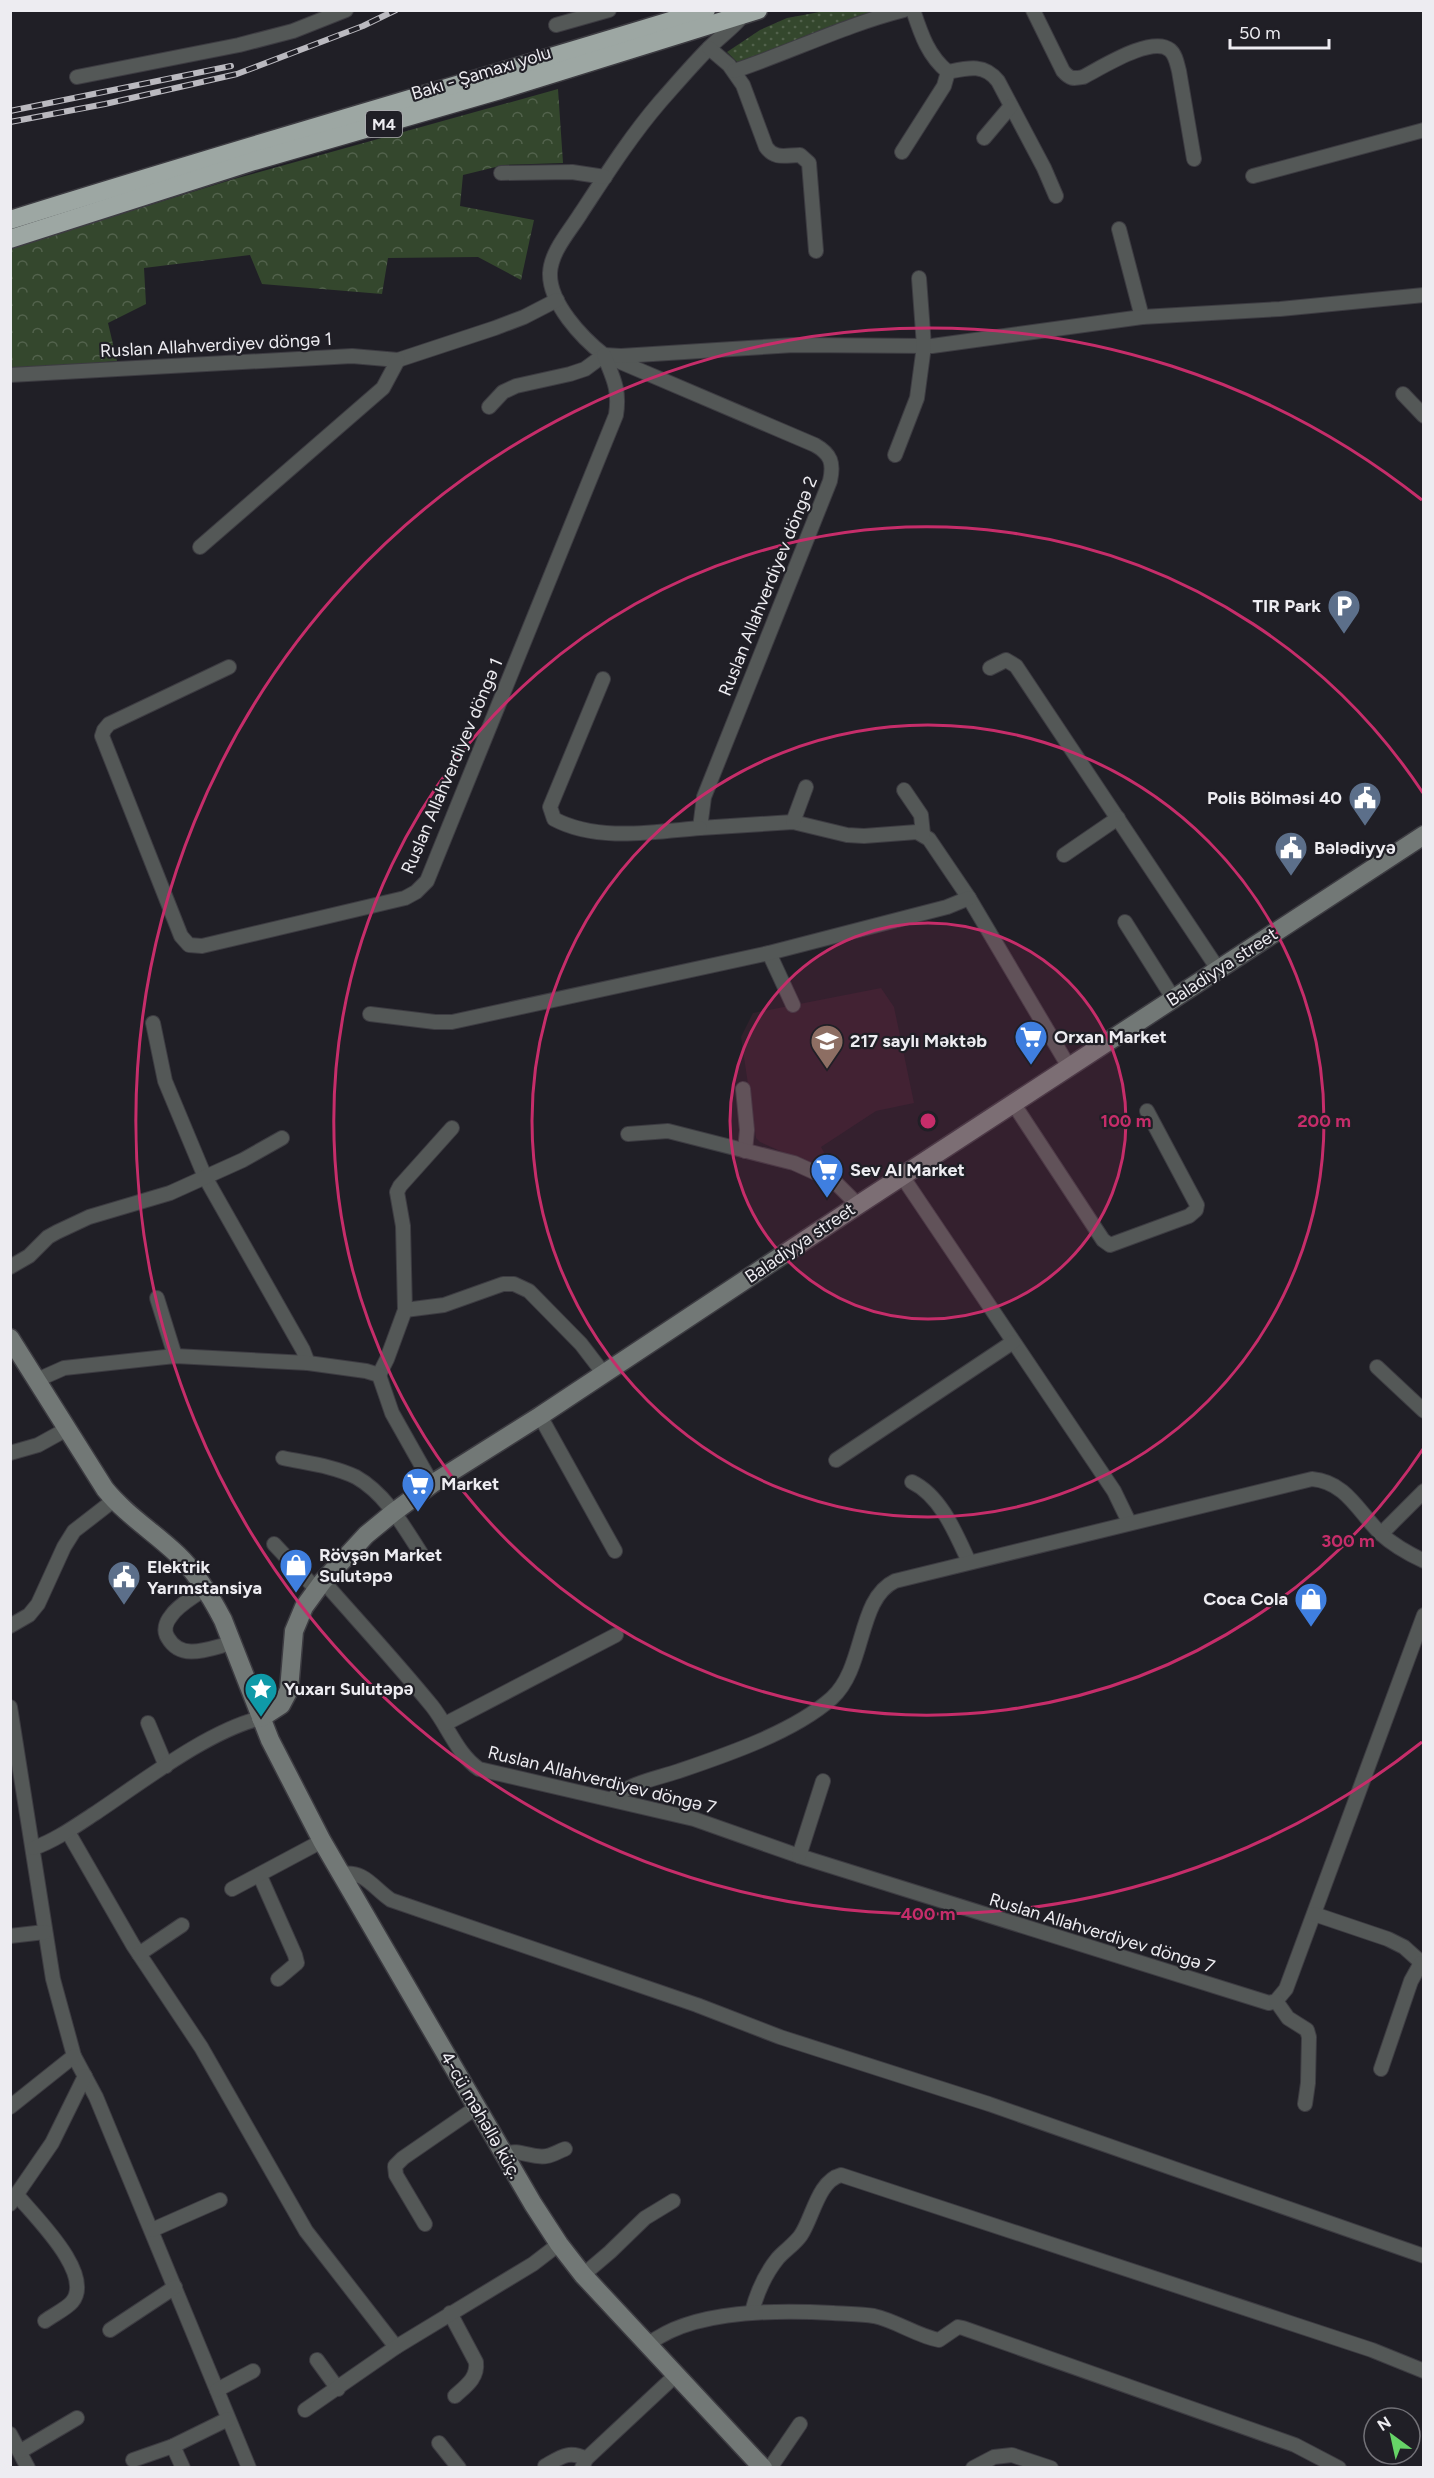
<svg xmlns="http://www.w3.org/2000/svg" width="1434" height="2478" font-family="Figtree,sans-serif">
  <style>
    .education { fill: #30212c }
    .grass { fill: url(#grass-dots) }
    .forest { fill: url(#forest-crowns) }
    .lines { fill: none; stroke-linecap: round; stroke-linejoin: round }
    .street-casing { stroke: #3d3c42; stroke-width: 16 }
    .secondary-casing { stroke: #3d3c42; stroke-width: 21 }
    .highway-casing { stroke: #3d3c42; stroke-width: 21 }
    .street { stroke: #545857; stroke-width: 14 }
    .secondary { stroke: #727876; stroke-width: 18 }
    .highway { stroke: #9da7a3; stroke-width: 18 }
    .rail-casing { stroke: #bab9bf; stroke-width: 6 }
    .rail { stroke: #201f26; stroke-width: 4; stroke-dasharray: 11; stroke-linecap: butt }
    .ring { fill: none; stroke: #c62d6a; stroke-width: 3 }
    .labels { text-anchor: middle; stroke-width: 4.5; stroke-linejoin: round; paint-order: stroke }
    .shield { fill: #201f26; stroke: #b0aeb4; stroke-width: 1.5 }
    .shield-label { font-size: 16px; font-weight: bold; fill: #edecf1 }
    .street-label { font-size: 18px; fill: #edecf1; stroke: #201f26 }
    .poi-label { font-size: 18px; font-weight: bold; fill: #edecf1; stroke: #201f26; text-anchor: start }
    .centre { fill: #c62d6a; stroke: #201f26; stroke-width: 3 }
    .ring-label { font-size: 18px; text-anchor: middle; font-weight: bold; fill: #c62d6a; stroke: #201f26; stroke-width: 4.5; stroke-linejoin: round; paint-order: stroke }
  </style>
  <defs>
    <pattern id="grass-dots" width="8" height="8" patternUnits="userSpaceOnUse" patternTransform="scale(1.5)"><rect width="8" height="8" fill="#34472d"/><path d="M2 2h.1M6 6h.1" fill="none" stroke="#52624c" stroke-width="1.8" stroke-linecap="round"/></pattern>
    <pattern id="forest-crowns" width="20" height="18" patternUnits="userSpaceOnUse" patternTransform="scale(1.5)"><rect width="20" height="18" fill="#34472d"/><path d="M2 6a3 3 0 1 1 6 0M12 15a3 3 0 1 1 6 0" fill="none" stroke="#52624c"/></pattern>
  </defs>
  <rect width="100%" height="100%" fill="#201f26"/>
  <path class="education" d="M881,988L894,1007L914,1103L876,1111L821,1147L829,1161L819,1168L760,1142L756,1138L741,1037L753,1013Z"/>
  <path class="grass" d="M825,11H878L740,65L727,52L760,30L787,18Z"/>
  <path class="forest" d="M558,89L563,163L504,165L463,175L460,206L534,220L521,280L478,257L388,258L382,294L262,284L250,255L144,268L146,304L108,323L117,361L11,370V248L234,179Z"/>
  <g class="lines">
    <g class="street-casing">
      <g id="street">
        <path d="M1033,10L1063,71C1070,79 1073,79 1083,77C1101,68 1152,35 1170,50C1176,55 1177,64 1179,71L1194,159"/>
        <path d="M738,13L739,20C730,30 719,38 709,48C692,65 676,84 660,102C630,137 606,175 581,213C570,231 551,251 550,273C549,303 582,338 604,355L815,445C831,454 834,463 830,481L704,797L700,828L793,822L847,835L864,836L917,832L929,839L969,898L1069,1067"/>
        <path d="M556,25L609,10"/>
        <path d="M709,48L729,65L743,85L766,147C775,160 786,155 800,155L809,163L816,251"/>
        <path d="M734,71C791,52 845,25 904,10"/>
        <path d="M948,72C967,68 984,63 998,81L1044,168L1056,196"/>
        <path d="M77,77L239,45L293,31L346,10"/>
        <path d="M984,138L1011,106"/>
        <path d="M902,152L944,86L948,72C928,56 921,34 913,10"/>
        <path d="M501,173L572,172L605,177"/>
        <path d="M1253,176L1424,130"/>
        <path d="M1119,229L1142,317"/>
        <path d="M10,375L352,356L398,360L495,328L524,317L557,300"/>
        <path d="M1403,394L1424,416"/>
        <path d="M489,407L503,392L516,386L570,374L585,369L604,355L621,356L794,345L932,346L1142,317L1280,309L1424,295"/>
        <path d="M895,455L917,398L924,346L919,278"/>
        <path d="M200,547L383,388L398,360"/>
        <path d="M229,667L109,724L104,730L102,736L181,936L189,945L202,946L405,898L416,892L427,881L616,415C620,389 613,378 604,355"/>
        <path d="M990,668L1006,660L1016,666L1218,969"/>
        <path d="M603,679L550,807L554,819C597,842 653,832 700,828"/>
        <path d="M904,790L921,815L923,834"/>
        <path d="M793,822L806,787"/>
        <path d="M1064,855L1118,818"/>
        <path d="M1125,922L1173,998"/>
        <path d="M769,953L793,1005"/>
        <path d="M370,1014L435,1022H452L769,953L947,907L969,898"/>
        <path d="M153,1023L165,1081L205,1177L303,1350L308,1363"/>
        <path d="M743,1089L747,1130L745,1151"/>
        <path d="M1013,1103L1103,1240L1110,1245L1189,1216L1196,1210L1197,1205L1147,1111"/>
        <path d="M628,1134L668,1131L794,1163L834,1181L858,1205"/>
        <path d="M902,1176L1114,1491L1129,1522"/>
        <path d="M10,1267L29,1256L48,1237L57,1232L89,1217L170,1193L243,1160L282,1138"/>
        <path d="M157,1298L175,1356"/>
        <path d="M405,1310L444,1305L503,1284H514L529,1291L581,1344L604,1374"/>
        <path d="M1377,1367L1424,1411"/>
        <path d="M379,1375L387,1359L405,1310L403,1226L397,1192L400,1186L452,1128"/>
        <path d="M37,1380L64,1368L175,1356L308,1363L366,1371L379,1375L392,1413L432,1484"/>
        <path d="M540,1416L615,1551"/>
        <path d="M10,1453L38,1445L67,1429"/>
        <path d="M283,1458C306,1463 334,1466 356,1477C386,1494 404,1527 422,1555"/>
        <path d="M836,1460L1013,1342"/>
        <path d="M912,1482C941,1496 956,1534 969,1562"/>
        <path d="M1381,1534L1424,1491"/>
        <path d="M274,1544L316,1589"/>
        <path d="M323,1581C359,1622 397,1663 432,1706C448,1726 457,1754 479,1769L694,1819L799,1856L1269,2003L1276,2001L1286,1989L1424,1615"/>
        <path d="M204,1589C194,1597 178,1605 171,1616C166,1622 163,1631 168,1638C182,1662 210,1648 232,1643"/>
        <path d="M10,1626L29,1615L38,1604L64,1547L74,1531L114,1500"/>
        <path d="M10,1707L53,1979L74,2056L96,2097L249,2468"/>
        <path d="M148,1723L166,1766"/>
        <path d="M445,1724L616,1635"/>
        <path d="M612,1799C632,1782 655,1779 679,1771C726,1755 794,1732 832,1698C866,1667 857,1599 895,1581L1312,1479C1346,1482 1358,1511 1380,1533C1393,1545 1407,1553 1424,1561"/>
        <path d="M68,1832L133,1945L201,2047L306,2231L396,2347"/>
        <path d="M34,1848C56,1840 74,1827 94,1814C141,1783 207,1731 261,1718"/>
        <path d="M799,1856L823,1781"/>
        <path d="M341,1874C365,1870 373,1888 391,1900L697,2005L780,2037L989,2104L1424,2256"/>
        <path d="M260,1876L295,1955L297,1963L278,1979"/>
        <path d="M232,1889L322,1841"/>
        <path d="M1314,1914L1388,1939L1404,1947L1424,1965"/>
        <path d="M10,1936L45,1932"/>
        <path d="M139,1954L182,1925"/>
        <path d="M1276,2001L1288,2018L1307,2030L1309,2037L1308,2083L1305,2104"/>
        <path d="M1381,2069L1411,1981L1421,1963"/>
        <path d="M10,2107L74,2056"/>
        <path d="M504,2154C520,2148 531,2159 547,2156C553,2155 559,2151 565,2149"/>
        <path d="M17,2195C34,2216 95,2274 72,2302C66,2309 53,2315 45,2321"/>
        <path d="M10,2204L52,2143L85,2076"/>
        <path d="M425,2224L396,2175L395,2166L403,2158L477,2107"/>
        <path d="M152,2230L220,2200"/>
        <path d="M583,2275L610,2252L645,2218L673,2201"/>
        <path d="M752,2312C757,2292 765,2274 778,2258C785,2250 795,2244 801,2235C813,2217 818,2181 841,2175L1372,2350L1424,2371"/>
        <path d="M450,2313L476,2362C478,2378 466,2386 455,2396"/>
        <path d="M110,2330L175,2287"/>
        <path d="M649,2344C693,2309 779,2310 833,2313C846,2314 861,2314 874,2316C897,2321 917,2336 939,2340L958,2327L963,2328L1295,2445L1339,2468"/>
        <path d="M317,2360L338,2389"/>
        <path d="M217,2390L253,2371"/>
        <path d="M305,2410L396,2347L533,2264L559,2244"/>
        <path d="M10,2434L28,2468"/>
        <path d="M439,2443L459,2468"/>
        <path d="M173,2446L183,2468"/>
        <path d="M21,2451L77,2418"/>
        <path d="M133,2460L173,2446L228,2419"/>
        <path d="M545,2466C561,2457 569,2450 586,2459"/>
        <path d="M582,2468L586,2459L677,2374"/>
        <path d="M770,2468L800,2424"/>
        <path d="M973,2468L994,2457L1012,2455L1051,2468"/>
      </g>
    </g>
    <g class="secondary-casing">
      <g id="secondary">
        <path d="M10,1338L105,1489C126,1515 154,1532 178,1555C197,1573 211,1597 223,1620L270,1740L322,1841L533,2204L559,2244L583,2275L763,2468"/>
        <path d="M261,1718L281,1705L289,1690L294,1631L304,1607L323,1581L344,1559L366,1535L394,1512L432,1484L540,1416L858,1205L1424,835"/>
      </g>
    </g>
    <g class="highway-casing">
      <g id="highway">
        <path d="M10,220C242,147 475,81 706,10"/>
        <path d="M10,239L254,161L500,90L758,10"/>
      </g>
    </g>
    <use href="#street" class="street"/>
    <use href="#secondary" class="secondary"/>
    <use href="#highway" class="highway"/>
    <g class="rail-casing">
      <g id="rail">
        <path d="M10,111L231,66"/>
        <path d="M10,122L105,104L237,74L363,26L396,10"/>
      </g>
    </g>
    <use href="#rail" class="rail"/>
  </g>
  <circle cx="928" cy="1121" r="198" fill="#c62d6a" fill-opacity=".12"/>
  <g class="ring">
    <circle cx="928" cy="1121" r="198"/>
    <circle cx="928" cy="1121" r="396"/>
    <path d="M1423 1449A594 594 0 1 1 1423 793"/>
    <path d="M1422 1742A793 793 0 1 1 1422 500"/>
  </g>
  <defs>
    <g id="parking-pin" transform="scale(1.725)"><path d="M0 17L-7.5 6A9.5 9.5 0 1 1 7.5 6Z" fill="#5c6f8a" stroke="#201f26"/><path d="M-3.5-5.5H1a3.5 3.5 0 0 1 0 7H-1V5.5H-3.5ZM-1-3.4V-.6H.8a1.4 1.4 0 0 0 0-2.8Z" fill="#fff"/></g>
    <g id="civic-pin" transform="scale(1.725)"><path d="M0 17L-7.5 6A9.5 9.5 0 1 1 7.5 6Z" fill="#5c6f8a" stroke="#201f26"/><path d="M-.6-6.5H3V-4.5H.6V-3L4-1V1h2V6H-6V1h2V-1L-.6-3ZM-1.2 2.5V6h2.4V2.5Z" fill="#fff"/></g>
    <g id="supermarket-pin" transform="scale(1.725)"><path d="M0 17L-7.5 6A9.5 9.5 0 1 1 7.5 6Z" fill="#3f7fe0" stroke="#201f26"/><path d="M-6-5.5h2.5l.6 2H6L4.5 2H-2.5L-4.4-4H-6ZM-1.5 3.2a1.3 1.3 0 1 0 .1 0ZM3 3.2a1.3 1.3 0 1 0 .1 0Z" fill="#fff"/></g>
    <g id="school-pin" transform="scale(1.725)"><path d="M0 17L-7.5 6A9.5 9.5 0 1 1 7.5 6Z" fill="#8d6e63" stroke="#201f26"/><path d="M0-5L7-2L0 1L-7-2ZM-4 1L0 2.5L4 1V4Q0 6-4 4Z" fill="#fff"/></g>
    <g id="shop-pin" transform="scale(1.725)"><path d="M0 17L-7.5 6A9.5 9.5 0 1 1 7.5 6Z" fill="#3f7fe0" stroke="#201f26"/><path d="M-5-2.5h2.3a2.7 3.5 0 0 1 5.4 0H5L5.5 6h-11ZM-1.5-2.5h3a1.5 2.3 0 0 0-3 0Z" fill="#fff"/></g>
    <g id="sight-pin" transform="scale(1.725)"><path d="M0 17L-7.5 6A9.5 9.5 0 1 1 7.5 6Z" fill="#0f9aa8" stroke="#201f26"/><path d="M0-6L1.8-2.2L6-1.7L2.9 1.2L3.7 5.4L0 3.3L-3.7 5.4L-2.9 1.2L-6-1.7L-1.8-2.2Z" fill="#fff"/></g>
  </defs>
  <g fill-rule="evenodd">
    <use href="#parking-pin" x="1344" y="606"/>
    <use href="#civic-pin" x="1365" y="798"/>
    <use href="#civic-pin" x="1291" y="848"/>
    <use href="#supermarket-pin" x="1031" y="1037"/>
    <use href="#school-pin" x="827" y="1041"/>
    <use href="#supermarket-pin" x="827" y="1170"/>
    <use href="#supermarket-pin" x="418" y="1484"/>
    <use href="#shop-pin" x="296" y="1565"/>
    <use href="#civic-pin" x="124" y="1577"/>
    <use href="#shop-pin" x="1311" y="1599"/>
    <use href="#sight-pin" x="261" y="1689"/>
  </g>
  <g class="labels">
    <rect class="shield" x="366" y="111" width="36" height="26" rx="4.5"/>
    <g class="shield-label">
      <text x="384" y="130">M4</text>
    </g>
    <g class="street-label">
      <text transform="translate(481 73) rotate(-17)" y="6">Bakı - Şamaxı yolu</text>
      <text transform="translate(216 345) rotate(-3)" y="6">Ruslan Allahverdiyev döngə 1</text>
      <text transform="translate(768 586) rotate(-68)" y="6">Ruslan Allahverdiyev döngə 2</text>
      <text transform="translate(452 766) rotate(-67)" y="6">Ruslan Allahverdiyev döngə 1</text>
      <text transform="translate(1222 967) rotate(-33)" y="6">Baladiyya street</text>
      <text transform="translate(800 1243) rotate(-34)" y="6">Baladiyya street</text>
      <text transform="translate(602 1780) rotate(14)" y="6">Ruslan Allahverdiyev döngə 7</text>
      <text transform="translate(1102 1933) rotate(17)" y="6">Ruslan Allahverdiyev döngə 7</text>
      <text transform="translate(481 2115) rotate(60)" y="6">4-cü məhəllə küç.</text>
    </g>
    <g class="poi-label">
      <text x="1321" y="612" text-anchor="end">TIR Park</text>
      <text x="1342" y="804" text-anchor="end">Polis Bölməsi 40</text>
      <text x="1314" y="854">Bələdiyyə</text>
      <text x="1054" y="1043">Orxan Market</text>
      <text x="850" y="1047">217 saylı Məktəb</text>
      <text x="850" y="1176">Sev Al Market</text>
      <text x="441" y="1490">Market</text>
      <text x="319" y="1561">Rövşən Market<tspan x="319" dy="21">Sulutəpə</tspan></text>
      <text x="147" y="1573">Elektrik<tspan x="147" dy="21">Yarımstansiya</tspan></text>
      <text x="1288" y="1605" text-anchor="end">Coca Cola</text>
      <text x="284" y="1695">Yuxarı Sulutəpə</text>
    </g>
  </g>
  <circle cx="928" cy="1121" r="9" class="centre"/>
  <g class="ring-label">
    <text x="1126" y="1127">100 m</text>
    <text x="1324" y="1127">200 m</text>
    <text x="1348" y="1547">300 m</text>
    <text x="928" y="1920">400 m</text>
  </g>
  <rect width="1434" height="2478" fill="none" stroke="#edecf1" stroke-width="24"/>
  <g transform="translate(1392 2436) rotate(327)"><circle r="28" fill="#201f26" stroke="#727177" stroke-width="1.5"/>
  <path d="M0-4.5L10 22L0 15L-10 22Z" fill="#66d467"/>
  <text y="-9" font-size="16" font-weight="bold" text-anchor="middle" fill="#edecf1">N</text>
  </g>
  <path d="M1230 39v9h99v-9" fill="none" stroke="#edecf1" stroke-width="3"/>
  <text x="1239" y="39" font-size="18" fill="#edecf1" stroke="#201f26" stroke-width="4.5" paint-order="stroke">50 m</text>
</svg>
